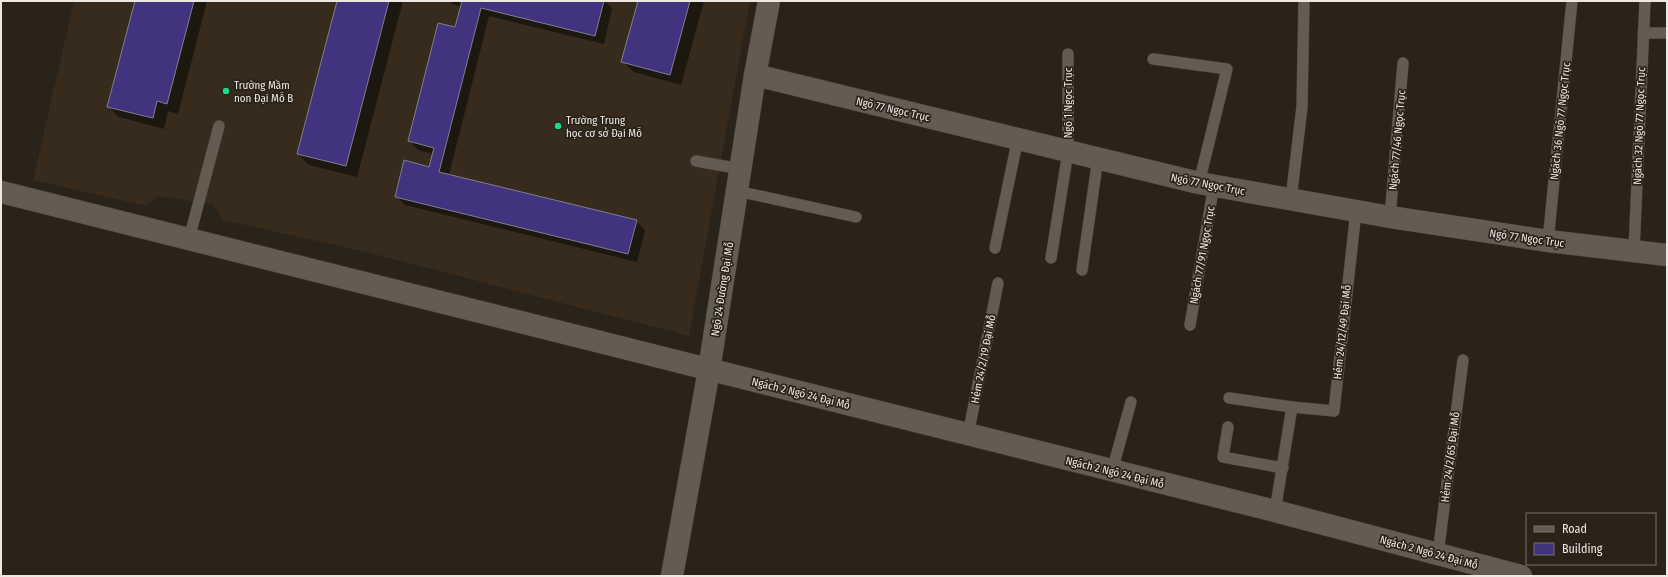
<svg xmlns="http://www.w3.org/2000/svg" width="1668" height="577" font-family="'Fira Sans Condensed',sans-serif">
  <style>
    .built { fill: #362b1d }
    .shadow { fill: #0007 }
    .building { fill: #42337e; stroke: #807f8d }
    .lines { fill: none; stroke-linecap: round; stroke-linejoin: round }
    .service-casing { stroke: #47413a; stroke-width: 12 }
    .minor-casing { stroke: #47413a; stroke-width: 23 }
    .service { stroke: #645b51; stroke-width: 11 }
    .minor { stroke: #645b51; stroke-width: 22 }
    .poi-dot { fill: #1cd988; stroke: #2a231a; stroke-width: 1.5 }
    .labels { text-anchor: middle; stroke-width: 3.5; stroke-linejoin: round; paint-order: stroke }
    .poi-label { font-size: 11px; fill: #ede8e2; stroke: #2a231a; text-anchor: start }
    .street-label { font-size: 11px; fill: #ede8e2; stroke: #2a231a }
  </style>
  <rect width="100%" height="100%" fill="#2a231a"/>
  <path class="built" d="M74,1H750L689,336L362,251L223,220L212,204L158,196L146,206L33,180Z"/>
  <g class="shadow">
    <path d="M136,1H207L178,114L168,111L164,129L119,117L108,106Z"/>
    <path d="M338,1H403L357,177L309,165L298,154Z"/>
    <path d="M449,1H605L612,9L604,44L489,16L449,175L636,221L645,230L637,262L405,205L396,196L430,168L433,154L418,150L410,141L456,28L461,6L452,4Z"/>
    <path d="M639,1H704L681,85L634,72L622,61Z"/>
  </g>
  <g class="building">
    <path d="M135,1H194L167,104L157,101L153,118L107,107Z"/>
    <path d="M337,1H389L346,166L297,154Z"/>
    <path d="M462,1H604L595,36L481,8L439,172L637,220L628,254L395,197L404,160L429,167L434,148L408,141L438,23L455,27Z"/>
    <path d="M638,1H690L670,75L621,62Z"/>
  </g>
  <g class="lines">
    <g class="service-casing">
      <g id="service">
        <path d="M1643,33H1667"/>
        <path d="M1153,59L1227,69L1199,183"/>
        <path d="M696,161L741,169"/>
        <path d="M737,191L856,217"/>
        <path d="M1291,199L1302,107L1304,1"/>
        <path d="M1390,217L1403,63"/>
        <path d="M189,239L219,126"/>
        <path d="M1548,241L1572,1"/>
        <path d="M995,248L1018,138"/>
        <path d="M1634,251L1645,1"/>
        <path d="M1051,258L1068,152V54"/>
        <path d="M1082,270L1098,158"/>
        <path d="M1190,325L1214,185"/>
        <path d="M1229,398L1292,407L1275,511"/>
        <path d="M1292,407L1334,411L1356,211"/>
        <path d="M1228,427L1223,457L1283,468"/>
        <path d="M968,435L998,283"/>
        <path d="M1112,471L1131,402"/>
        <path d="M1438,554L1463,360"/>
      </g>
    </g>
    <g class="minor-casing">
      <g id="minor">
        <path d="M755,75L1199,183L1390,217L1548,241L1667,255"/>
        <path d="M1,192L1275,511L1521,576"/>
        <path d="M672,576L709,370L755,75L769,1"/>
      </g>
    </g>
    <use href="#service" class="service"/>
    <use href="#minor" class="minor"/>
  </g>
  <g class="poi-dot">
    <circle cx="226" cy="91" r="4"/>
    <circle cx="558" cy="126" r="4"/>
  </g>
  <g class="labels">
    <g class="poi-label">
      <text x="234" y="89">Trường Mầm<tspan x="234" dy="13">non Đại Mỗ B</tspan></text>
      <text x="566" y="124">Trường Trung<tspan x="566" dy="13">học cơ sở Đại Mỗ</tspan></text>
    </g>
    <g class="street-label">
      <text transform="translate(1068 103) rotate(-90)" y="4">Ngõ 1 Ngọc Trục</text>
      <text transform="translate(893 109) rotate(13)" y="4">Ngõ 77 Ngọc Trục</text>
      <text transform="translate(1560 121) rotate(-84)" y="4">Ngách 36 Ngõ 77 Ngọc Trục</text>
      <text transform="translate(1639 126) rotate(-88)" y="4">Ngách 32 Ngõ 77 Ngọc Trục</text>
      <text transform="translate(1397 140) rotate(-85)" y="4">Ngách 77/46 Ngọc Trục</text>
      <text transform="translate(1208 184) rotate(11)" y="4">Ngõ 77 Ngọc Trục</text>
      <text transform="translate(1527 238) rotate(8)" y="4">Ngõ 77 Ngọc Trục</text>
      <text transform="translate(1202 255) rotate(-80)" y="4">Ngách 77/91 Ngọc Trục</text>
      <text transform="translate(722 289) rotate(-81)" y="4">Ngõ 24 Đường Đại Mỗ</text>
      <text transform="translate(1342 332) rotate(-84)" y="4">Hẻm 24/12/49 Đại Mỗ</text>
      <text transform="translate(983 359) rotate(-79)" y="4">Hẻm 24/2/19 Đại Mỗ</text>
      <text transform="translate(801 393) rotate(14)" y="4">Ngách 2 Ngõ 24 Đại Mỗ</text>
      <text transform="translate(1450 457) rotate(-83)" y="4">Hẻm 24/2/65 Đại Mỗ</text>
      <text transform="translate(1115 472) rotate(14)" y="4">Ngách 2 Ngõ 24 Đại Mỗ</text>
      <text transform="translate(1429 552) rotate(15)" y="4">Ngách 2 Ngõ 24 Đại Mỗ</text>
    </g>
  </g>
  <rect width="1668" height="577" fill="none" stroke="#ede8e2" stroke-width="4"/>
  <rect x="1526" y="513" width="130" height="52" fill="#2a231a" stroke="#78726a"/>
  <rect x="1534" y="526" width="20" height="6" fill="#645b51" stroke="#78726a"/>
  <text x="1562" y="533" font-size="12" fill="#ede8e2">Road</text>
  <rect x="1534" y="543" width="20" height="12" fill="#42337e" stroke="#78726a"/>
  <text x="1562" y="553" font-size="12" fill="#ede8e2">Building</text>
</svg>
